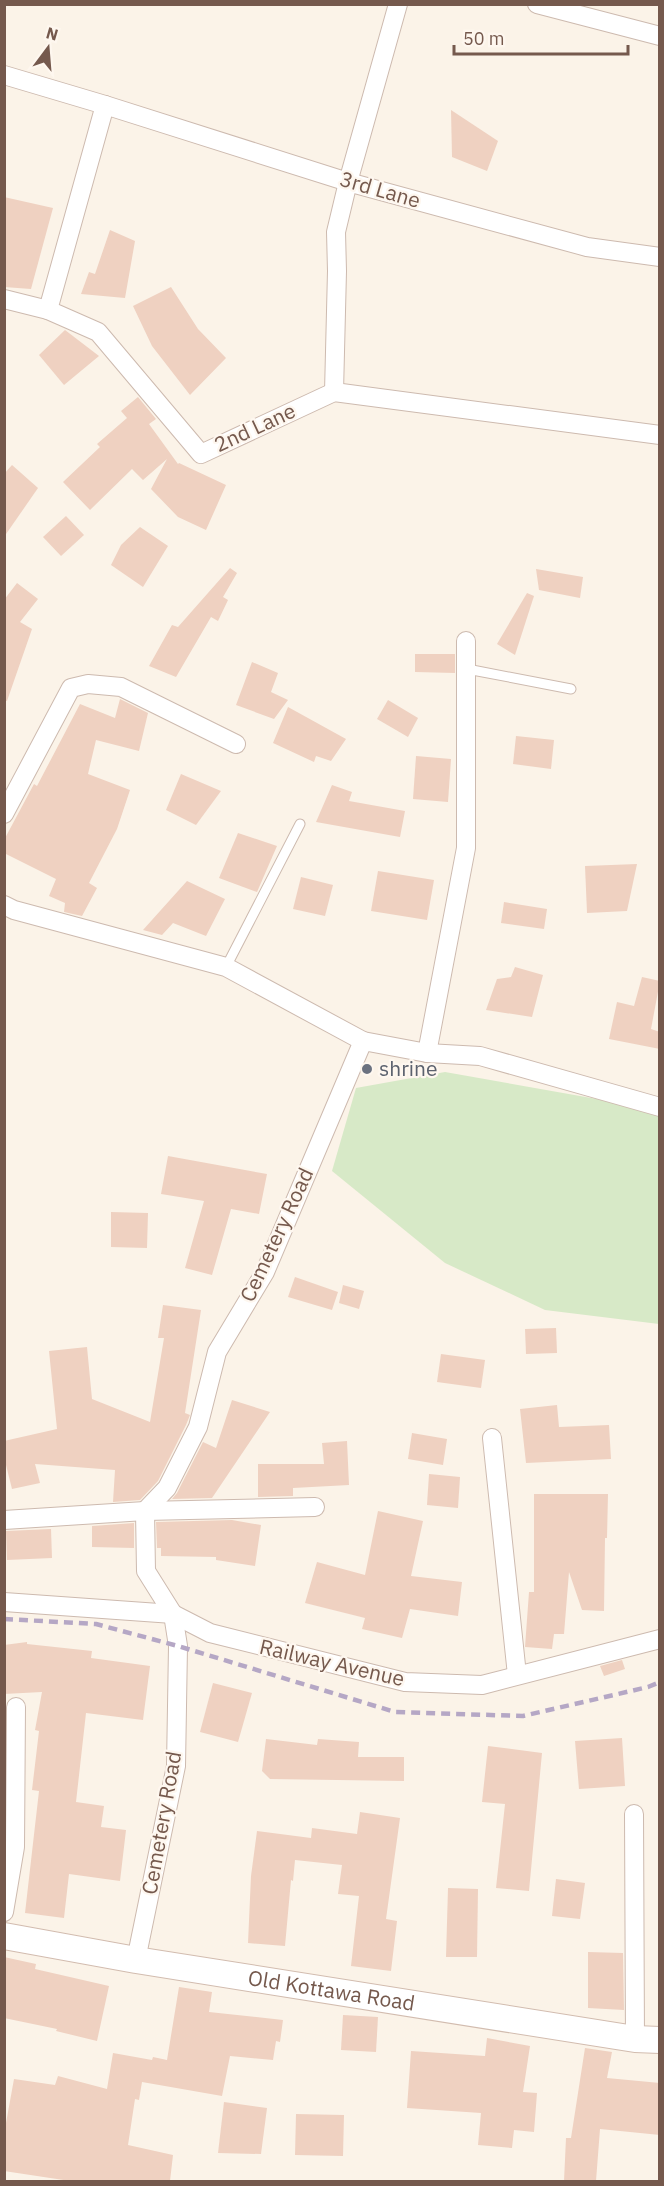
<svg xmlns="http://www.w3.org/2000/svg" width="664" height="2186" font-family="'IBM Plex Sans',sans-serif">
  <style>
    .green { fill: #d7e9c7 }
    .building { fill: #efd1c1 }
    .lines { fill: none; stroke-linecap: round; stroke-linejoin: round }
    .lane-casing { stroke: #cdbaaf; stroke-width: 11 }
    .street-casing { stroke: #cdbaaf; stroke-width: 20 }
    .secondary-casing { stroke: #d2bcaf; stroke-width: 28 }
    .lane { stroke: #fff; stroke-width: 9 }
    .street { stroke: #fff; stroke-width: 18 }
    .secondary { stroke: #fff; stroke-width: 26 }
    .rail { stroke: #b5a7c5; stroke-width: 4.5; stroke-dasharray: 9 6; stroke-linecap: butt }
    .worship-dot { fill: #6b7280; stroke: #fef7ef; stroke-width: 2 }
    .labels { text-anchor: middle; stroke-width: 4.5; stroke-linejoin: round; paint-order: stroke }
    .street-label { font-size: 21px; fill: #75594d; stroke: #fef7ef }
    .worship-label { font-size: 21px; fill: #5b616d; stroke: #fef7ef; text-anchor: start }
  </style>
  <rect width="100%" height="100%" fill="#fbf3e8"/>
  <path class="green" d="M445,1072L659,1110V1324L545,1310L445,1263L332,1171L356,1088Z"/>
  <g class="building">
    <path d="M451,110L498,141L487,171L452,157Z"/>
    <path d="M4,197L53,208L31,289L4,287Z"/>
    <path d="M110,230L135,241L125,298L81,294L89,272L95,274Z"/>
    <path d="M171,287L198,329L226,358L190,395L152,346L133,306Z"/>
    <path d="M65,330L99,356L64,385L39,355Z"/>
    <path d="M138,397L156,419L149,424L178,464L179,463L226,485L206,530L178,517L151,489L167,459L143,480L132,469L90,510L63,482L100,447L97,444L127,418L121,411Z"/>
    <path d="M12,465L38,488L4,537V474Z"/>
    <path d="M66,516L84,535L61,556L43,537Z"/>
    <path d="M140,527L168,546L143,587L111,565L121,545Z"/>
    <path d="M230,568L237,573L223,597L228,600L218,621L211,617L176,677L149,666L172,625L178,627Z"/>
    <path d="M536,569L583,577L580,598L539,590Z"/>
    <path d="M17,583L38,599L20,622L32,629L7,701L4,700V600Z"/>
    <path d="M527,593L534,596L515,655L497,644Z"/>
    <path d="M415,654H455V673L415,672Z"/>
    <path d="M252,662L278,673L271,692L288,700L274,719L236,705Z"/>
    <path d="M120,699L148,713L139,751L96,740L88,774L130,790L117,829L89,883L97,888L82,916L64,912L65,903L49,896L56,879L4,853V840L34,784L37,786L80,704L115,718Z"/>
    <path d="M388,700L418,718L408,737L377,719Z"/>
    <path d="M288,707L346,739L331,761L316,756L314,762L273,743Z"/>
    <path d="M516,736L554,740L551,769L513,764Z"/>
    <path d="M416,756L451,759L448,802L413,799Z"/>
    <path d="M181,774L221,791L196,825L166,810Z"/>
    <path d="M332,785L352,792L349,801L405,811L400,837L316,822Z"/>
    <path d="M238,833L277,846L257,892L219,878Z"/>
    <path d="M637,864L627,911L587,913L585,866Z"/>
    <path d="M378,871L434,880L427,920L371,911Z"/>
    <path d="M301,877L333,885L325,916L293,909Z"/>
    <path d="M187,881L225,899L206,936L173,923L162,935L143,930Z"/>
    <path d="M504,902L547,909L544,929L501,923Z"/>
    <path d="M515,967L543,975L532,1017L486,1010L497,979L511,977Z"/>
    <path d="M642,977L660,981L651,1029L660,1032V1049L609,1039L617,1002L634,1006Z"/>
    <path d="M168,1156L267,1174L259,1214L231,1209L212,1275L185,1268L204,1201L161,1194Z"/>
    <path d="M111,1212L148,1213L147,1248L111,1247Z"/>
    <path d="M295,1277L338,1292L332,1310L288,1297Z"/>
    <path d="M343,1285L364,1291L359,1309L339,1303Z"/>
    <path d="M163,1305L201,1310L185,1413L190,1415L186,1425L158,1481L140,1500L113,1502L115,1470L35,1464L40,1483L12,1489L4,1457V1441L57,1429L49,1351L87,1347L92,1399L150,1422L164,1338H158Z"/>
    <path d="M556,1328L557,1353L526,1354L525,1329Z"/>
    <path d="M441,1354L485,1360L481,1388L437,1382Z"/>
    <path d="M232,1400L270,1412L212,1498L172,1499L177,1493L203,1442L216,1448Z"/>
    <path d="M557,1405L559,1427L609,1425L611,1459L526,1463L520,1409Z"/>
    <path d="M412,1433L447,1439L443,1465L408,1459Z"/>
    <path d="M347,1441L349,1485L293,1488V1496L258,1497V1464H324L322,1443Z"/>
    <path d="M429,1474L460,1477L458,1508L427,1505Z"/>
    <path d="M534,1494H608L607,1538H605L604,1611L582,1610L569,1572L564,1634H554L552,1649L525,1647L529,1592H534Z"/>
    <path d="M378,1511L423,1521L411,1576L462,1582L458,1616L410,1609L402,1638L362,1629L365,1618L305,1603L317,1562L365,1575Z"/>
    <path d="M232,1520L261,1525L255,1566L216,1560V1557L161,1556V1548H157L156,1522Z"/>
    <path d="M134,1523V1548L92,1547V1526Z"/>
    <path d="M51,1529L52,1558L7,1560L6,1531Z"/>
    <path d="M27,1642V1644L92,1651L91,1658L150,1666L143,1720L86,1713L76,1802L104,1806L101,1827L126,1830L120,1881L69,1874L64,1918L25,1913L39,1791L32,1790L39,1731L35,1730L42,1692L4,1694V1645Z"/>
    <path d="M622,1660L625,1669L604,1676L600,1666Z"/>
    <path d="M213,1683L252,1693L238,1742L200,1732Z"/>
    <path d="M622,1738L625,1786L579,1789L575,1741Z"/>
    <path d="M266,1739L317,1745L318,1739L359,1742L358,1757H404V1781L270,1779L262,1771Z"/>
    <path d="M488,1746L542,1753L529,1891L496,1888L505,1804L482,1802Z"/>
    <path d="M360,1812L400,1818L386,1919L397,1921L391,1971L351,1966L359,1896L338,1894L342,1865L295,1860L293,1881L291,1880L285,1946L248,1943L251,1876L257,1831L311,1838L312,1828L357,1834Z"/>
    <path d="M556,1879L585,1883L580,1919L552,1916Z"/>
    <path d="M448,1888L478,1889L477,1957H446Z"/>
    <path d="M588,1952L623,1953L624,2010L588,2008Z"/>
    <path d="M4,1957L36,1964L35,1969L109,1986L97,2041L56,2031L57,2029L4,2018Z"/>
    <path d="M179,1987L212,1992L209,2012L283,2020L280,2042L276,2041L273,2060L230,2056L222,2096L142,2082L139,2100L135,2099L128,2145L173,2155L170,2181H70L4,2171V2134L14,2079L55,2085L58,2076L107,2089L113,2053L152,2060L153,2057L167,2060Z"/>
    <path d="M343,2015L378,2017L376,2052L341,2050Z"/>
    <path d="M487,2038L530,2046L523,2092L537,2093L534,2132L514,2130L512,2148L478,2145L481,2113L407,2108L411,2051L485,2056Z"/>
    <path d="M585,2048L612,2052L607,2078L660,2083V2135L600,2129L596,2181H564L566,2138H571Z"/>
    <path d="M224,2102L267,2108L261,2154L218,2153Z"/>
    <path d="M296,2114L344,2115L343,2156L295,2155Z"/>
  </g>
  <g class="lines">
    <g class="lane-casing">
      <g id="lane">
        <path d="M467,669L571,689"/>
        <path d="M226,967L300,824"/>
      </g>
    </g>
    <g class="street-casing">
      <g id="street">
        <path d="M537,4L660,36"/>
        <path d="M4,75L105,105L348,182L587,247L660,257"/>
        <path d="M105,105L48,310L98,332L201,454L334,392L660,435"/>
        <path d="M4,299L48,310"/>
        <path d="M334,392L337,271L336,232L348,182L398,4"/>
        <path d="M4,814L71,688L88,684L121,687L236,744"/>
        <path d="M4,905L14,910L226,967L363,1041"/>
        <path d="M427,1053L466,848V641"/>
        <path d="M492,1438L517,1675"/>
        <path d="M4,1520L145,1511L315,1507"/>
        <path d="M4,1602L173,1614L210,1633L405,1682L482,1685L660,1639"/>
        <path d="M634,1814L635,2039"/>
        <path d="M4,1912L15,1847L16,1707"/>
        <path d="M136,1960L176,1766L178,1646L173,1614L146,1571L145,1511L167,1488L198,1427L217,1352L265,1272L363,1041L427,1053L480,1056L660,1107"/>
      </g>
    </g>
    <g class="secondary-casing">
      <g id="secondary">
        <path id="s1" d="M4,1936L136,1960L635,2039L660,2040"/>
      </g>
    </g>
    <use href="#lane" class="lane"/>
    <use href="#street" class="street"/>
    <use href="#secondary" class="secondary"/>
    <path class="rail" d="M4,1619L96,1624L178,1646L395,1712L523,1716L648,1687L660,1682"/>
  </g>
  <circle class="worship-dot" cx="367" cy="1069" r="6"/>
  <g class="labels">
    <g class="street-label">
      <text transform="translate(380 190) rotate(16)" y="7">3rd Lane</text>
      <text transform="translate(255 428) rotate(-25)" y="7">2nd Lane</text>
      <text transform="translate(277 1235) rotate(-65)" y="7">Cemetery Road</text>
      <text transform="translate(332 1663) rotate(13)" y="7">Railway Avenue</text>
      <text transform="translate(162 1823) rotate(-80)" y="7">Cemetery Road</text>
      <text dy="7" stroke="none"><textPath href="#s1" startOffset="332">Old Kottawa Road</textPath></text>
    </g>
    <g class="worship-label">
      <text x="379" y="1076">shrine</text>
    </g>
  </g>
  <rect width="664" height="2186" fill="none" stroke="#75594d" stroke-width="12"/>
  <g transform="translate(48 48) rotate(16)" stroke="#fef7ef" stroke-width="4.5" paint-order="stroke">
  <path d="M0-4.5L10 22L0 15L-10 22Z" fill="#75594d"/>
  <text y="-9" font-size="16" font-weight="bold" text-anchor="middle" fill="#75594d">N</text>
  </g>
  <path d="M454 45v9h174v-9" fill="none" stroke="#75594d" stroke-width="3"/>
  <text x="463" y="45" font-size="18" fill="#75594d" stroke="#fef7ef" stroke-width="4.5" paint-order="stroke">50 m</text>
</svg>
